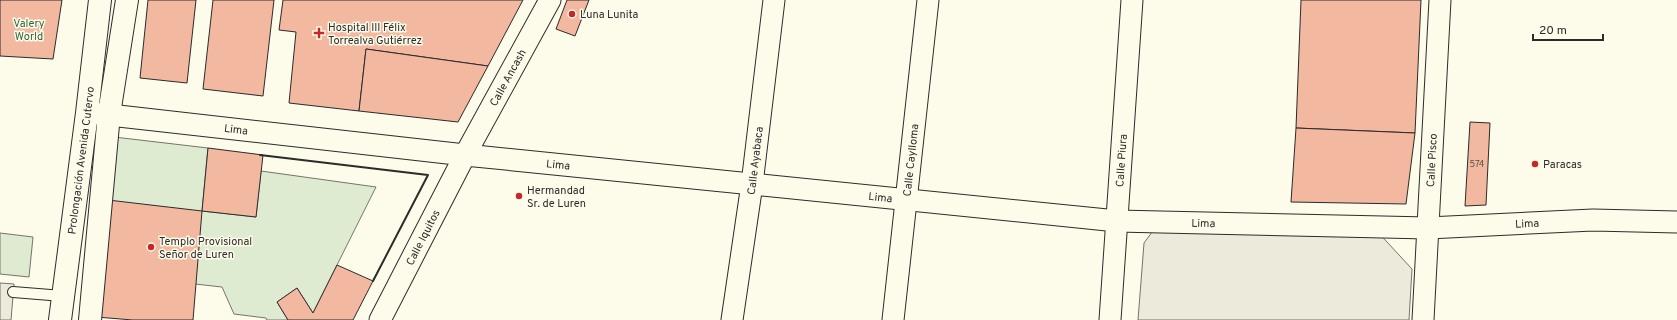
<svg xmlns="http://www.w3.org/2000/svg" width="1677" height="320" font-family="Overpass,sans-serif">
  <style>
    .green { fill: #deebd1; stroke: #74746e }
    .parking { fill: #eceadb; stroke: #74746e }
    .building { fill: #f2b8a0; stroke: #2b2b2b }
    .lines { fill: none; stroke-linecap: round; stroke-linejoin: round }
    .lane-casing { stroke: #2b2b2b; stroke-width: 12 }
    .street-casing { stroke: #2b2b2b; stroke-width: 23 }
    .secondary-casing { stroke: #2b2b2b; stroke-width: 24 }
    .lane { stroke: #fdfbea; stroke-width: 10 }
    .street { stroke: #fdfbea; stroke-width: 21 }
    .secondary { stroke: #fdfbea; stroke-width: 22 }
    .wall { stroke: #2b2b2b; stroke-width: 2 }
    .poi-dot { fill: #c62828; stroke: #fdfbea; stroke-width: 1.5 }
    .labels { text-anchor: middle; stroke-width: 3; stroke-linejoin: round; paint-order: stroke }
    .number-label { font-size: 9px; fill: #5d4e48 }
    .poi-label { font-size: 11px; fill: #2b2b2b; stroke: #fdfbea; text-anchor: start }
    .park-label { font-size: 11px; fill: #34623c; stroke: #fdfbea }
    .street-label { font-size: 11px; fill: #2b2b2b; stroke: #fdfbea }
  </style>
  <rect width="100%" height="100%" fill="#fdfbea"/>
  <g class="green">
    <path d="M114,137L208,148L202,211L256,217L261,171L376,187L313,313L297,288L277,302L288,320H267L266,318L234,314L222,287L195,284L108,200Z"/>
    <path d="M0,233L33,237L29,277L0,274Z"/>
  </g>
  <g class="parking">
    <path d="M1155,228L1375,229L1412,269L1409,320H1138L1144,243Z"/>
    <path d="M0,283L14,284L11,320H0Z"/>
  </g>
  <g class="building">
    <path d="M0,0H62L53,59L0,56Z"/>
    <path d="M148,0H196L187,83L140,78Z"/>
    <path d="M213,0H274L263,96L203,89Z"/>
    <path d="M283,0H523L488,66L366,49L359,111L289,103L296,32L279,30Z"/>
    <path d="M567,0H589L575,36L556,29Z"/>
    <path d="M1301,0H1421L1415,133L1296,128Z"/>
    <path d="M366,49L488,66L458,122L359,111Z"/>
    <path d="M1470,122L1490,123L1486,205L1465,206Z"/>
    <path d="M1296,128L1415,133L1406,204L1291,202Z"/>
    <path d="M208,148L263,155L256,217L202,211Z"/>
    <path d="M108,200L202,211L193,320H133L96,317Z"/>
    <path d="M337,265L373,281L353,320H288L277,302L297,288L313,313Z"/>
  </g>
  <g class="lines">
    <g class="lane-casing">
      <path id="lane" d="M13,292L63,296"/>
    </g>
    <g class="street-casing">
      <g id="street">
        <path id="s1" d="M92,113L465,155L1117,221L1428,228L1593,220L1677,222"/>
        <path id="s2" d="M380,320L465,155L550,0"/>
        <path id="s3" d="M732,320L752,184L774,0"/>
        <path id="s4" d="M893,320L928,0"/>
        <path id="s5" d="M1110,320L1132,0"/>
        <path id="s6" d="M1423,320L1440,0"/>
      </g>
    </g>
    <g class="secondary-casing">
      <g id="secondary">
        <path id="s7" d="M60,320L87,113L100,0"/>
        <path d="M90,320L109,114L127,0"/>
      </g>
    </g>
    <use href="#lane" class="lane"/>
    <use href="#street" class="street"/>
    <use href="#secondary" class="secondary"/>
    <path class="wall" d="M260,155L428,175L373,281"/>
  </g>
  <g class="poi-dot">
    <circle cx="572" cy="14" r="4"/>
    <path d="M317 27h4v4h4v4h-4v4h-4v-4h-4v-4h4z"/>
    <circle cx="1535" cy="164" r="4"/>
    <circle cx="519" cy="196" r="4"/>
    <circle cx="151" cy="247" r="4"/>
  </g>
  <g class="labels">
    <g class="number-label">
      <text x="1477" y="167">574</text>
    </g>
    <g class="poi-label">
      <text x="580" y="18">Luna Lunita</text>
      <text x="328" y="31">Hospital III Félix<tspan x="328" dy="13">Torrealva Gutiérrez</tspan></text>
      <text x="1543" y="168">Paracas</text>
      <text x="527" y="194">Hermandad<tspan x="527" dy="13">Sr. de Luren</tspan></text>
      <text x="159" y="245">Templo Provisional<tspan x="159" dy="13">Señor de Luren</tspan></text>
    </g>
    <g class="park-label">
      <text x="29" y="27">Valery<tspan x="29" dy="13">World</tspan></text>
    </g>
    <g class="street-label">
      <text dy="4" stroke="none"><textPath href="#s2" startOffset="274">Calle Ancash</textPath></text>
      <text dy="4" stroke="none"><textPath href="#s1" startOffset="145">Lima</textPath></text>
      <text dy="4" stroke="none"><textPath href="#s7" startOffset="161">Prolongación Avenida Cutervo</textPath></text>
      <text dy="4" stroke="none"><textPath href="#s3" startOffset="161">Calle Ayabaca</textPath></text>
      <text dy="4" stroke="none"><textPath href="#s4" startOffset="161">Calle Caylloma</textPath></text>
      <text dy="4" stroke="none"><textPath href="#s5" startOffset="160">Calle Piura</textPath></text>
      <text dy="4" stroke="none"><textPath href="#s6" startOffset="160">Calle Pisco</textPath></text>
      <text dy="4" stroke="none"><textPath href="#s1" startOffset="469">Lima</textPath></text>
      <text dy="4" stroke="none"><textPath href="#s1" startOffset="793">Lima</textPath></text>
      <text dy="4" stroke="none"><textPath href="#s1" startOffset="1117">Lima</textPath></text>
      <text dy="4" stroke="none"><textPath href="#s1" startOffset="1441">Lima</textPath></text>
      <text dy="4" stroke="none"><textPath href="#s2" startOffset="93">Calle Iquitos</textPath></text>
    </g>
  </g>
  <path d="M1533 34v6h70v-6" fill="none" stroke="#2b2b2b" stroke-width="2"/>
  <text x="1539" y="34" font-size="12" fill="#2b2b2b" stroke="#fdfbea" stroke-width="3" paint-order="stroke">20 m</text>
</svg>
